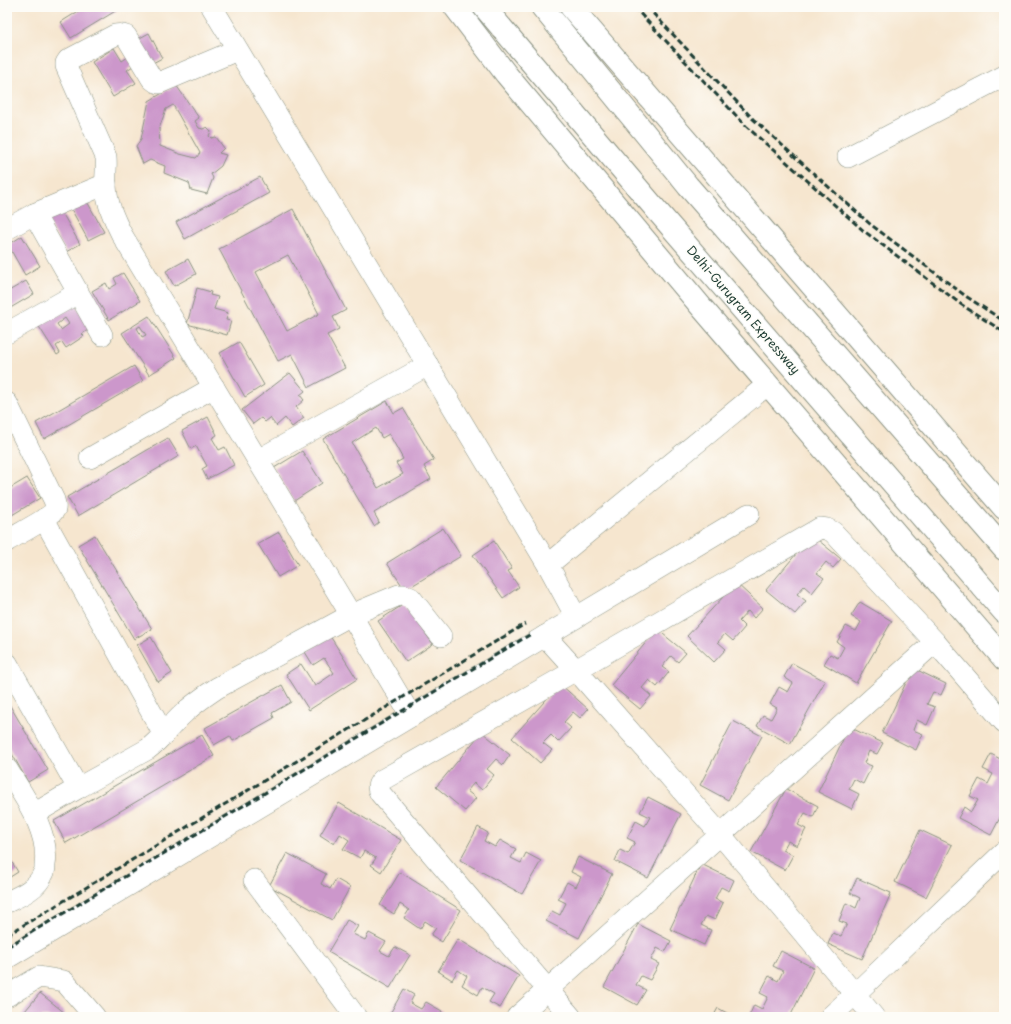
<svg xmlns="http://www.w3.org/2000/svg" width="1011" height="1024" font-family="'Playpen Sans',sans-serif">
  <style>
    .building { fill: #cc97cb; fill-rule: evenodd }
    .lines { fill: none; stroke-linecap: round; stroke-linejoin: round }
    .minor-casing { stroke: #8a9282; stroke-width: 22 }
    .major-casing { stroke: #8a9282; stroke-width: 24 }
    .highway-casing { stroke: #8a9282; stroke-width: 24 }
    .minor { stroke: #fff; stroke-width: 21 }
    .major { stroke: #fff; stroke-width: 22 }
    .highway { stroke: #fff; stroke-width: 22 }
    .rail { stroke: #1f3d34; stroke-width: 3; stroke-dasharray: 6 3; stroke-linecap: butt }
    .labels { text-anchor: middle; stroke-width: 3; stroke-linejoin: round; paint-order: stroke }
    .street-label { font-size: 12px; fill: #1f3d34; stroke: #fdfcf7 }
  </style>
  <rect width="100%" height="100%" fill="#fdfcf7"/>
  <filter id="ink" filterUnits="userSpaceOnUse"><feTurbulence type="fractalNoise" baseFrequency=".025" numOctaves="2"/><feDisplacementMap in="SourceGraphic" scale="8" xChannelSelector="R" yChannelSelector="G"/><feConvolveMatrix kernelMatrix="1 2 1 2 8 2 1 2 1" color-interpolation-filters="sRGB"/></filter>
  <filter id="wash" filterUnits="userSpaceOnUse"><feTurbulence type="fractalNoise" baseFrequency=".012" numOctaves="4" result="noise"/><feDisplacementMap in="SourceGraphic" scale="16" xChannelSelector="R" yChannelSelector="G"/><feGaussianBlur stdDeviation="0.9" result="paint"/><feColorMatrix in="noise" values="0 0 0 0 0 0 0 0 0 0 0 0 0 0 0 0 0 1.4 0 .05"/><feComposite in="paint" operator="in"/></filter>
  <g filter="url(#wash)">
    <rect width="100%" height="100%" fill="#f6e6cf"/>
    <g id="blocks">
      <g class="building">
        <path d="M85,7H122L71,38L61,22Z"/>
        <path d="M149,33L162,58L151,64L138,39Z"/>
        <path d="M114,48L122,61L128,57L133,66L127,70L136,83L113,97L92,62Z"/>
        <path d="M176,85L199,118L195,121L199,128L203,129L207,127L211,131L209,136L211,138L216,137L224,148L219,153L226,155L221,166L211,174L213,178L207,194L191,190L189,183L164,173L165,166L150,160L143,164L136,146L141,139L149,101ZM173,105L200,153L196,158L180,154L160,146L159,129L166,109Z"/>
        <path d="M260,177L269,193L185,239L176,222Z"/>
        <path d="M84,196L104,232L88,240L69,205Z"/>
        <path d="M293,209L346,310L333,317L339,329L327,335L345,368L309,387L292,354L278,361L219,249ZM288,255L319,314L287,331L256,272Z"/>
        <path d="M61,211L80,244L66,252L47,219Z"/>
        <path d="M22,236L40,266L25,275L8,245Z"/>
        <path d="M188,259L196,274L174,286L166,271Z"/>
        <path d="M123,273L140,301L109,320L92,291L106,283L109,289L117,284L114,278Z"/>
        <path d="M26,281L34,294L7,310V292Z"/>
        <path d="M197,288L211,292L210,295L218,297L214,309L228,313L226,320L231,321L227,335L187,324Z"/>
        <path d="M76,305L91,328L82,334L84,336L66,348L62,342L56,346L60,353L57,355L38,325ZM65,318L69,324L61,330L57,324Z"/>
        <path d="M149,316L176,358L149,375L122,333ZM140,326L146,335L142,337L137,328Z"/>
        <path d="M239,342L264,385L245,397L220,353Z"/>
        <path d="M134,366L143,381L44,439L36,423Z"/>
        <path d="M290,373L305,391L300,395L304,400L296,407L304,418L292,427L285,418L276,426L270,418L265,422L261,418L253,424L242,410Z"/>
        <path d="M387,401L394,413L403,408L434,460L424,466L431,479L374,513L379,522L374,526L323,439ZM376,428L382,438L389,434L403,459L396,463L403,474L378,488L352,443Z"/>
        <path d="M208,417L217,435L212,438L219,450L225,447L234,465L207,479L202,469L207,466L196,446L191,449L182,431Z"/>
        <path d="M168,438L179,456L78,516L67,497Z"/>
        <path d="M302,451L322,483L294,501L274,468Z"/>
        <path d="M27,478L40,498L7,518V490Z"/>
        <path d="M443,528L461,556L405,590L387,563Z"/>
        <path d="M279,532L298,565L278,577L258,544Z"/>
        <path d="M95,535L152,629L134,639L78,545Z"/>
        <path d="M812,535L841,559L833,568L826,562L817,573L824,578L812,593L804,586L797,594L806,601L795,614L766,590Z"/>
        <path d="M494,541L512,569L508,571L519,587L503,598L473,555Z"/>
        <path d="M736,583L763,608L754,618L748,611L739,621L745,627L733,641L725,634L718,642L726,649L714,662L687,636Z"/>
        <path d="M860,602L892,621L856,683L824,664L830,654L838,658L844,647L837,642L846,626L856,631L861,622L851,616Z"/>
        <path d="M404,604L433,644L406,662L378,621Z"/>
        <path d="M657,629L686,653L678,662L671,656L662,667L669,672L657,687L649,680L642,688L651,696L640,709L611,685Z"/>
        <path d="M330,636L357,679L309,710L286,674L301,664L315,686L334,673L324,658L313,665L305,652Z"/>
        <path d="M151,637L172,673L158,682L137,645Z"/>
        <path d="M792,663L825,681L790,744L757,726L763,715L771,719L777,708L770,704L779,687L788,692L793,683L784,677Z"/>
        <path d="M913,668L946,684L941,695L933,692L927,704L935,707L927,725L917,720L913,730L923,734L916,750L882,733Z"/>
        <path d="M560,684L588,709L580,718L573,712L564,722L571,728L558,742L551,735L543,743L552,750L540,763L512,738Z"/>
        <path d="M282,685L291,702L272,713L274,718L233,741L230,736L214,745L205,728Z"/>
        <path d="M9,704L48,770L28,782L7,745V705Z"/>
        <path d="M733,721L762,736L728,800L700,785Z"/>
        <path d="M849,727L883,743L877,754L869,751L864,763L872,766L863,784L854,779L849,789L859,794L852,809L818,792Z"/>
        <path d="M482,732L510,755L503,765L496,759L487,769L494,775L482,790L474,783L467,791L476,798L465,811L436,787Z"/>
        <path d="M202,735L214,756L66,843L54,821Z"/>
        <path d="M991,754L1004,761V810L991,835L958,818L964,807L971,812L978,800L970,796L979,779L988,784L993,774L983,769Z"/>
        <path d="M786,789L818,806L813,817L805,813L798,825L806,829L797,846L788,841L783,850L793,855L785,870L751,852Z"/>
        <path d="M648,797L681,814L648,878L615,861L620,850L628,854L635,842L627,838L636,821L645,826L650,817L640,812Z"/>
        <path d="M339,803L401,840L381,872L371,865L376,858L364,851L360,858L343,849L349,840L340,834L334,844L320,835Z"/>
        <path d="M478,827L488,833L484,841L495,847L500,840L516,849L511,858L521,863L526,853L541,861L522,894L460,860Z"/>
        <path d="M920,830L952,845L926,897L895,882Z"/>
        <path d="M287,853L326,874L321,884L330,889L336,879L350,887L332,920L269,886Z"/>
        <path d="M7,854L18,872L7,879Z"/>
        <path d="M578,857L612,874L579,938L546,921L552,911L560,915L566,903L558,899L567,882L576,887L581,877L571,872Z"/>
        <path d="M701,864L734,880L729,891L721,887L715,899L723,903L715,920L706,916L701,925L711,930L704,945L670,929Z"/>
        <path d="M400,872L461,910L442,942L431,935L436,928L425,921L420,929L404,918L409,910L400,904L394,914L380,905Z"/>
        <path d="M857,878L891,893L862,959L828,944L833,933L841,936L847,924L839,921L846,903L856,908L860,898L850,893Z"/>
        <path d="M347,920L358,926L353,934L365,940L369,933L386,942L380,951L389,956L395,947L410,955L390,988L328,952Z"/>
        <path d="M638,924L671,941L665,952L657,948L651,960L659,964L650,980L641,976L636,985L646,990L637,1005L604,987Z"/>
        <path d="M458,939L519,976L500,1008L489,1002L494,994L482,987L478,995L462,985L467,976L458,970L452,980L438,971Z"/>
        <path d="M781,951L814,968L790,1017H752L749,1016L754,1005L762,1009L768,997L760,993L769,976L778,981L783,971L773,966Z"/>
        <path d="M404,989L414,995L410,1003L421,1009L426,1002L442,1011L439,1017H388Z"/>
        <path d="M40,993L65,1013L63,1017H20Z"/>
        <path d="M718,1008L734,1017H713Z"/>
      </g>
    </g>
  </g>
  <g filter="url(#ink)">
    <use href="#blocks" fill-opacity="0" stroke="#8a9282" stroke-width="1"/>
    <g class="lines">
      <g class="minor-casing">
        <g id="minor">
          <path d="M212,7L548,565L576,617"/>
          <path d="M237,50L159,83L156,82L152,79L126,36C122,34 119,34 115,35L68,60L66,63V66L106,157C107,167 105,176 106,186C107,204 114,219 122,235L351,615L411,716"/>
          <path d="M848,157L1004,76"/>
          <path d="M34,214L102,335"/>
          <path d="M7,229L34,214L106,184"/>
          <path d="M7,333L78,293"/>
          <path d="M7,403L54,500C55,503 56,506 55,509C52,517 16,535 7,541"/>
          <path d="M90,458L214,387"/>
          <path d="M258,460L428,365"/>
          <path d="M44,519L164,735"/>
          <path d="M548,565L767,385"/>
          <path d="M545,636L576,670L720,834L874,1017"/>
          <path d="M7,663L78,788"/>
          <path d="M7,769C24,797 50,831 45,865C45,868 45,872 43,874C37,889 20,896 7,902"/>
          <path d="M34,814L78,788L148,749C161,739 171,725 183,714C193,704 205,696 217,688L351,615L399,595H404L411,598L441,636"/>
          <path d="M254,880L356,1017"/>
          <path d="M7,958L749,514"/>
          <path d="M7,996L39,977L64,981L95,1017"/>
          <path d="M517,1017L935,642"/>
          <path d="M571,1017L380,793C377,788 378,784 382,780L576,670L820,528L827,529L833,532L935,642L1004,722"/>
          <path d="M830,1017L855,994L1004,852"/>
        </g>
      </g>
      <g class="major-casing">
        <g id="major">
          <path d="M455,7L506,74L703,309L1004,659"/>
          <path d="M571,7L1004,508"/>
        </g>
      </g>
      <g class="highway-casing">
        <g id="highway">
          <path d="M484,7L659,213L1004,612"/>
          <path d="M542,7L688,186L1004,549"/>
        </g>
      </g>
      <use href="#minor" class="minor"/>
      <use href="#major" class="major"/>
      <use href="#highway" class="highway"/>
      <g class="rail">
        <path d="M634,7L746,126L864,231L962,305L1004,332"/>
        <path d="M647,7L753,119L870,224L967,297L1004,321"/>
        <path d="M7,935L525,624"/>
        <path d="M7,947L531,634"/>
      </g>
    </g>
  </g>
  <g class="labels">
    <g class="street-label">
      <text transform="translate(743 310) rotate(49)" y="4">Delhi-Gurugram Expressway</text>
    </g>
  </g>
  <rect width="1011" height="1024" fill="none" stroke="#fdfcf7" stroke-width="24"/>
</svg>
